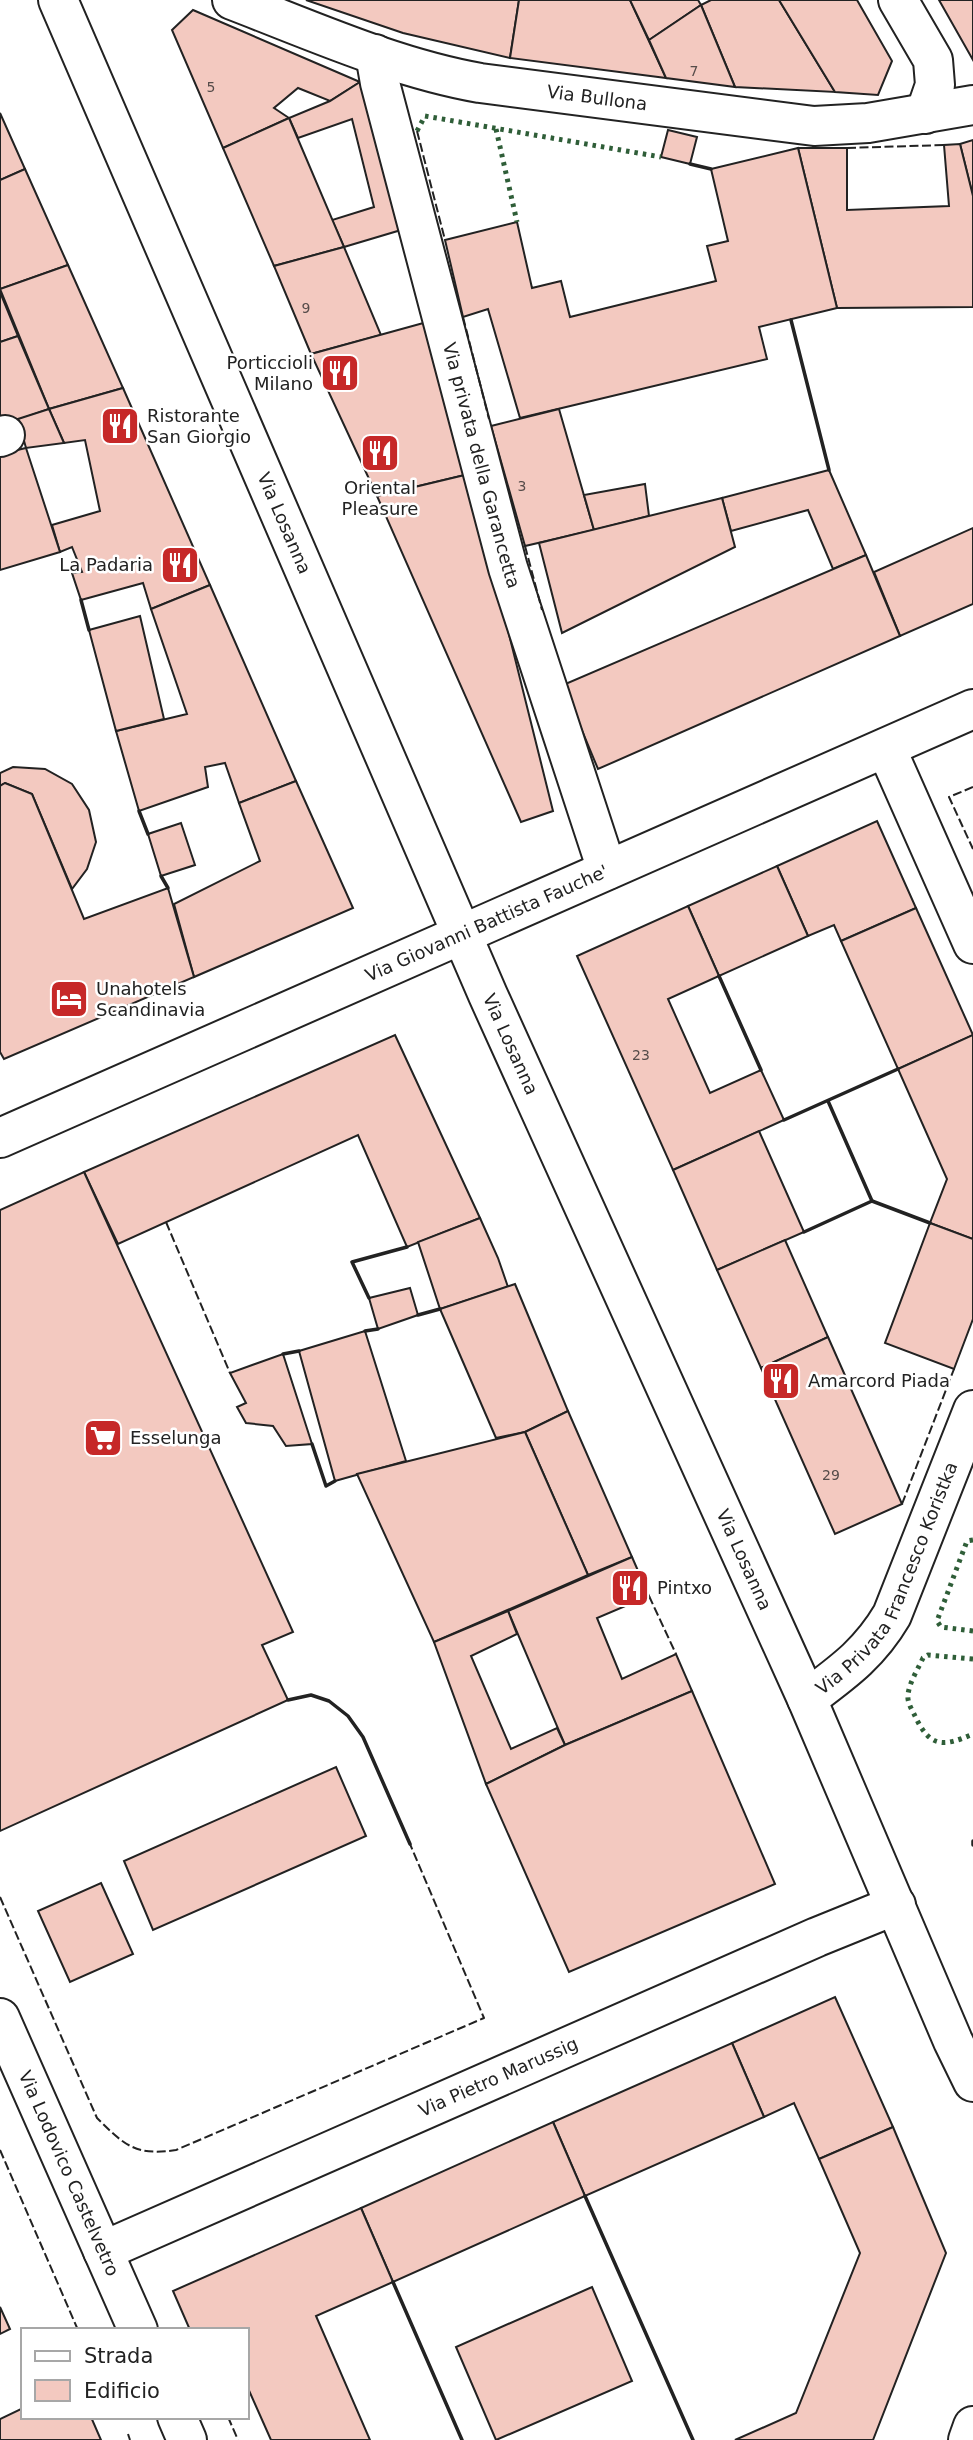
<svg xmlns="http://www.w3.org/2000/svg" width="973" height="2440" font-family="'DejaVu Sans',sans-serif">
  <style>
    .building { fill: #f3c9c0; stroke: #222; stroke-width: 2 }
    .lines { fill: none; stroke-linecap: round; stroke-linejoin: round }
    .street-casing { stroke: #222; stroke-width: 42 }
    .secondary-casing { stroke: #222; stroke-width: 42 }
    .street { stroke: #fff; stroke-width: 38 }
    .secondary { stroke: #fff; stroke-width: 38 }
    .hedge { stroke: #2f5e38; stroke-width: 5; stroke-dasharray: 3.5 5; stroke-linecap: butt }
    .fence { stroke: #222; stroke-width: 2; stroke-dasharray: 9 3.5; stroke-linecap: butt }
    .wall { stroke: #222; stroke-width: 3.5 }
    .labels { text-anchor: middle; stroke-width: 5; stroke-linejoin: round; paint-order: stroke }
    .number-label { font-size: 14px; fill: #564c4a }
    .street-label { font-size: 18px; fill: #222; stroke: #fff }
    .poi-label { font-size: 18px; fill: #222; stroke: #fff; text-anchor: start }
  </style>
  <rect width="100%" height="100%" fill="#fff"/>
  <g class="building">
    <path d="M306,0H519L510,58L403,33Z"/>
    <path d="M519,0H630L666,78L510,58Z"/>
    <path d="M630,0H698L701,5L649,40Z"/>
    <path d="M711,0H779L835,92L735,87L701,5Z"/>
    <path d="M779,0H857L892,61L878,95L835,92Z"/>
    <path d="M939,0H973V60Z"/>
    <path d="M701,5L735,87L666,78L649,40Z"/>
    <path d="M193,10L360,82L330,101L298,88L274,108L289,118L223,148L172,30Z"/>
    <path d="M360,82L401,230L344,247L332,220L374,207L352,119L298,138L289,118L330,101Z"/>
    <path d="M0,113L25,169L0,180Z"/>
    <path d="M289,118L344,247L274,266L223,148Z"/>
    <path d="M668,130L697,137L690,164L661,157Z"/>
    <path d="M973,140V196L960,144Z"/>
    <path d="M960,144L973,196V307L837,308L798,148H847V210L949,206L944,145Z"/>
    <path d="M798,148L837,308L759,327L767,359L520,418L488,309L463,317L445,240L517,222L532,288L561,281L570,317L716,281L707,246L728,241L711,169Z"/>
    <path d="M25,169L68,265L0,289V180Z"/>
    <path d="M344,247L381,335L311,354L274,266Z"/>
    <path d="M68,265L123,388L49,409L0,289Z"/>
    <path d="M0,292L18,336L0,342Z"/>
    <path d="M427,322L469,474L377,496L311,354Z"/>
    <path d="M18,336L49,409L0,426V342Z"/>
    <path d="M123,388L210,585L151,609L143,583L81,600L72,573L82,572L72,547L60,552L52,525L100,511L85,440L64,443L49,409Z"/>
    <path d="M49,409L64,443L26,448L18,419Z"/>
    <path d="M559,409L594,530L525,546L491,426Z"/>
    <path d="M26,448L60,552L0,570V454Z"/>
    <path d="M829,470L866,555L833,569L808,510L731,531L722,498Z"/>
    <path d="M469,474L553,811L521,822L377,496Z"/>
    <path d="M645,484L649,516L594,530L584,495Z"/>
    <path d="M722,498L735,547L562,633L539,543Z"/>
    <path d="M973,528V604L900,636L874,572Z"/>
    <path d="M866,555L900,636L598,769L563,685Z"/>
    <path d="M210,585L296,781L239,803L225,763L205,767L208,787L139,811L116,731L187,714L151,609Z"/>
    <path d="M140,616L164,719L116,731L89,630Z"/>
    <path d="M13,767L45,769L72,784L89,810L96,842L87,869L72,889L32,794L5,783L0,786V773Z"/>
    <path d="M296,781L353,908L194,977L174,904L260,861L239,803Z"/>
    <path d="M5,783L32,794L84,919L168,888L194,977L4,1059L0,1052V786Z"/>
    <path d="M877,821L916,908L841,941L834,925L808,936L777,866Z"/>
    <path d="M181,823L195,865L161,876L148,834Z"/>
    <path d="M777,866L808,936L719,976L688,906Z"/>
    <path d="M688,906L719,976L668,999L710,1093L761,1070L784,1120L673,1170L577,956Z"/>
    <path d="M916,908L973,1035L898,1069L841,941Z"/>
    <path d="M395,1035L480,1218L407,1247L358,1135L118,1244L84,1172Z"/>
    <path d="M973,1035V1239L930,1223L947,1179L898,1069Z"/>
    <path d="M759,1131L804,1232L717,1270L673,1170Z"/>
    <path d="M84,1172L293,1632L262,1645L288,1700L0,1831V1210Z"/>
    <path d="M480,1218L498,1258L508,1287L440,1309L418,1242Z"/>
    <path d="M930,1223L973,1239V1319L954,1369L885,1343Z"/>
    <path d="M785,1240L828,1337L761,1368L717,1270Z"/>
    <path d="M515,1284L568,1411L525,1432L496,1438L440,1309Z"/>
    <path d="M410,1288L418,1315L378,1329L369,1298Z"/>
    <path d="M365,1331L406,1461L335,1481L299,1351Z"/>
    <path d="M828,1337L902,1504L835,1534L761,1368Z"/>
    <path d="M283,1354L312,1444L286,1446L273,1426L246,1423L237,1407L246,1403L230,1373Z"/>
    <path d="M568,1411L632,1557L588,1575L525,1432Z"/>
    <path d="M525,1432L588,1575L434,1642L357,1474Z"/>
    <path d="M632,1557L649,1596L597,1618L622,1679L676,1654L692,1691L565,1745L508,1611Z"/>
    <path d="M508,1611L517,1634L471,1656L511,1749L557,1728L565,1745L486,1784L434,1642Z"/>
    <path d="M692,1691L775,1884L569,1972L486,1784L565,1745Z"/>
    <path d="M336,1767L366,1836L153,1930L124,1861Z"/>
    <path d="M101,1883L133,1954L70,1982L38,1911Z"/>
    <path d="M835,1997L893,2127L819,2159L794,2103L764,2117L732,2043Z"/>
    <path d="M732,2043L764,2117L585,2196L553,2122Z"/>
    <path d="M553,2122L585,2196L393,2282L361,2208Z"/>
    <path d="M893,2127L946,2253L873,2440H735L796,2413L860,2253L819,2159Z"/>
    <path d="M361,2208L393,2282L316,2316L370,2440H271L247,2386V2330H190L173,2291Z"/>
    <path d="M592,2287L632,2381L496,2440L456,2347Z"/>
    <path d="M0,2307L10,2329L0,2334Z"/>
    <path d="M23,2408V2417H91L101,2440H0V2419Z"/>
  </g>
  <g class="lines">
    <g class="street-casing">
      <g id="street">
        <path id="s1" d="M58,0L488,995L807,1699L953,2041L973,2082"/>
        <path id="s2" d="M232,0C313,31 395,68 480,83L814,126L868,123L973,105"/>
        <path d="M898,0L933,60L935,85L925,114"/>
        <path id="s3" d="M375,54L380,83L508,568L607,870"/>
        <path d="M0,437L5,435"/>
        <path d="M886,748L973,944"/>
        <path id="s4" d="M0,1138L973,709"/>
        <path id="s5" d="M807,1699C843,1672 869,1654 892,1615L973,1410"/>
        <path id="s6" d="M0,2018L138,2330"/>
        <path id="s7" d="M103,2251L817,1937L896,1905"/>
        <path d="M177,2417L187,2440"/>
      </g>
    </g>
    <g class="secondary-casing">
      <path id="secondary" d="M968,2440L973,2426"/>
    </g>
    <use href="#street" class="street"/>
    <use href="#secondary" class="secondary"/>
    <g class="hedge">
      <path d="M496,129L517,222"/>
      <path d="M417,131L425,116L661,157"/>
      <path d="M973,1540L967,1541L937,1621L941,1627L973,1631"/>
      <path d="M973,1659L928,1655L923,1658C918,1669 909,1683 908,1695C907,1702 912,1710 915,1716C930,1748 943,1747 973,1734"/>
    </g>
    <g class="fence">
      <path d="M417,131L445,240"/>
      <path d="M847,148L944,145"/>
      <path d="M463,317L489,419"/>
      <path d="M525,546L542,610"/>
      <path d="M973,787L949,797L973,849"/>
      <path d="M166,1222L230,1373"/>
      <path d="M902,1504L954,1369"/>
      <path d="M649,1596L676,1654"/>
      <path d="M0,1897L97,2118C125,2146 136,2156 176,2150L484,2018L410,1844"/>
      <path d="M0,2150L78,2330"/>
      <path d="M228,2417L238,2440"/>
      <path d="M128,2434L130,2440"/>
    </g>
    <g class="wall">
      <path d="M690,164L711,169"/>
      <path d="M791,320L829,470"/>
      <path d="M81,600L89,630"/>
      <path d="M139,811L148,834"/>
      <path d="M161,876L168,888"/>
      <path d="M719,976L761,1070"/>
      <path d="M784,1120L898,1069"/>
      <path d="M872,1201L930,1223"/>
      <path d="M804,1232L872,1201L828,1101"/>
      <path d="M369,1298L352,1262L407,1247"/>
      <path d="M418,1315L440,1309"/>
      <path d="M365,1331L378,1329"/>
      <path d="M283,1354L299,1351"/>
      <path d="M312,1444L326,1486L335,1481"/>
      <path d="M288,1700L311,1695L329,1701L348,1716L363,1737L410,1844"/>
      <path d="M973,1841V1845"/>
      <path d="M585,2196L693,2440"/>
      <path d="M393,2282L462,2440"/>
    </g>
  </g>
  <defs>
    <g id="restaurant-square" transform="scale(2.0125)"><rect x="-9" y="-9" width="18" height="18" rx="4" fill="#c62828" stroke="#fff"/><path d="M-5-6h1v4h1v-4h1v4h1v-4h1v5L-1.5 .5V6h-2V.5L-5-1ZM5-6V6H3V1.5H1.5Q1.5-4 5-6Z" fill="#fff"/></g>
    <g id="hotel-square" transform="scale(2.0125)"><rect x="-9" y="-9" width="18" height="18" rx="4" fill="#c62828" stroke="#fff"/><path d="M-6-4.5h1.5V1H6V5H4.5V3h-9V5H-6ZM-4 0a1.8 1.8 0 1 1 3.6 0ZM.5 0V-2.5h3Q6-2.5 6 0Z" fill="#fff"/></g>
    <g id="supermarket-square" transform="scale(2.0125)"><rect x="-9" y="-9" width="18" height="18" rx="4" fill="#c62828" stroke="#fff"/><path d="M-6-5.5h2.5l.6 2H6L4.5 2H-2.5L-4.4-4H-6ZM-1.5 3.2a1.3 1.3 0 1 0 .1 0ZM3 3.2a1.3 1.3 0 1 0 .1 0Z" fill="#fff"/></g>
  </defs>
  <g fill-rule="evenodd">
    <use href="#restaurant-square" x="340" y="373"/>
    <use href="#restaurant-square" x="120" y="426"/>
    <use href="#restaurant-square" x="380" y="453"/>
    <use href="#restaurant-square" x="180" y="565"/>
    <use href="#hotel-square" x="69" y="999"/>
    <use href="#restaurant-square" x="781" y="1381"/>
    <use href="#supermarket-square" x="103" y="1438"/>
    <use href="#restaurant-square" x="630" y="1588"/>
  </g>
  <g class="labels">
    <g class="number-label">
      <text x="694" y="76">7</text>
      <text x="211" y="92">5</text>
      <text x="306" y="313">9</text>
      <text x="522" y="491">3</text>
      <text x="641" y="1060">23</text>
      <text x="831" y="1480">29</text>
    </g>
    <g class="street-label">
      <text dy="6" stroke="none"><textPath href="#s2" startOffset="380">Via Bullona</textPath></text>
      <text dy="6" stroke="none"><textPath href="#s3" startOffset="425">Via privata della Garancetta</textPath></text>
      <text dy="6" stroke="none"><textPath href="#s1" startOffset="570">Via Losanna</textPath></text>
      <text dy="6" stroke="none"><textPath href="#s4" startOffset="532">Via Giovanni Battista Fauche'</textPath></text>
      <text dy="6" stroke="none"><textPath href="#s1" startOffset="1138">Via Losanna</textPath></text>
      <text dy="6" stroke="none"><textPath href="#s1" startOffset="1704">Via Losanna</textPath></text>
      <text dy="6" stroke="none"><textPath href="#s5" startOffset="149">Via Privata Francesco Koristka</textPath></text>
      <text dy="6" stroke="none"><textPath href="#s7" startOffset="432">Via Pietro Marussig</textPath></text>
      <text dy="6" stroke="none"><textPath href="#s6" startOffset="170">Via Lodovico Castelvetro</textPath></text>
    </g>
    <g class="poi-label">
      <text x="313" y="369" text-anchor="end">Porticcioli<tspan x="313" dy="21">Milano</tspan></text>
      <text x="147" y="422">Ristorante<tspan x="147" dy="21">San Giorgio</tspan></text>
      <text x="380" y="494" text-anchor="middle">Oriental<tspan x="380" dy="21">Pleasure</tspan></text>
      <text x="153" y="571" text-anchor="end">La Padaria</text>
      <text x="96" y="995">Unahotels<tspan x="96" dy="21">Scandinavia</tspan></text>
      <text x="808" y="1387">Amarcord Piada</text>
      <text x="130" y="1444">Esselunga</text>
      <text x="657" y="1594">Pintxo</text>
    </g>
  </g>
  <rect x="21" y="2328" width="228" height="91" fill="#ffffff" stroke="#a7a7a7" stroke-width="2"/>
  <rect x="35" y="2351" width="35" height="10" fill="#ffffff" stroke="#a7a7a7" stroke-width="2"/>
  <text x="84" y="2363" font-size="21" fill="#222222">Strada</text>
  <rect x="35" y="2380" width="35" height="21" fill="#f3c9c0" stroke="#a7a7a7" stroke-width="2"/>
  <text x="84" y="2398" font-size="21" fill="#222222">Edificio</text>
</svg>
